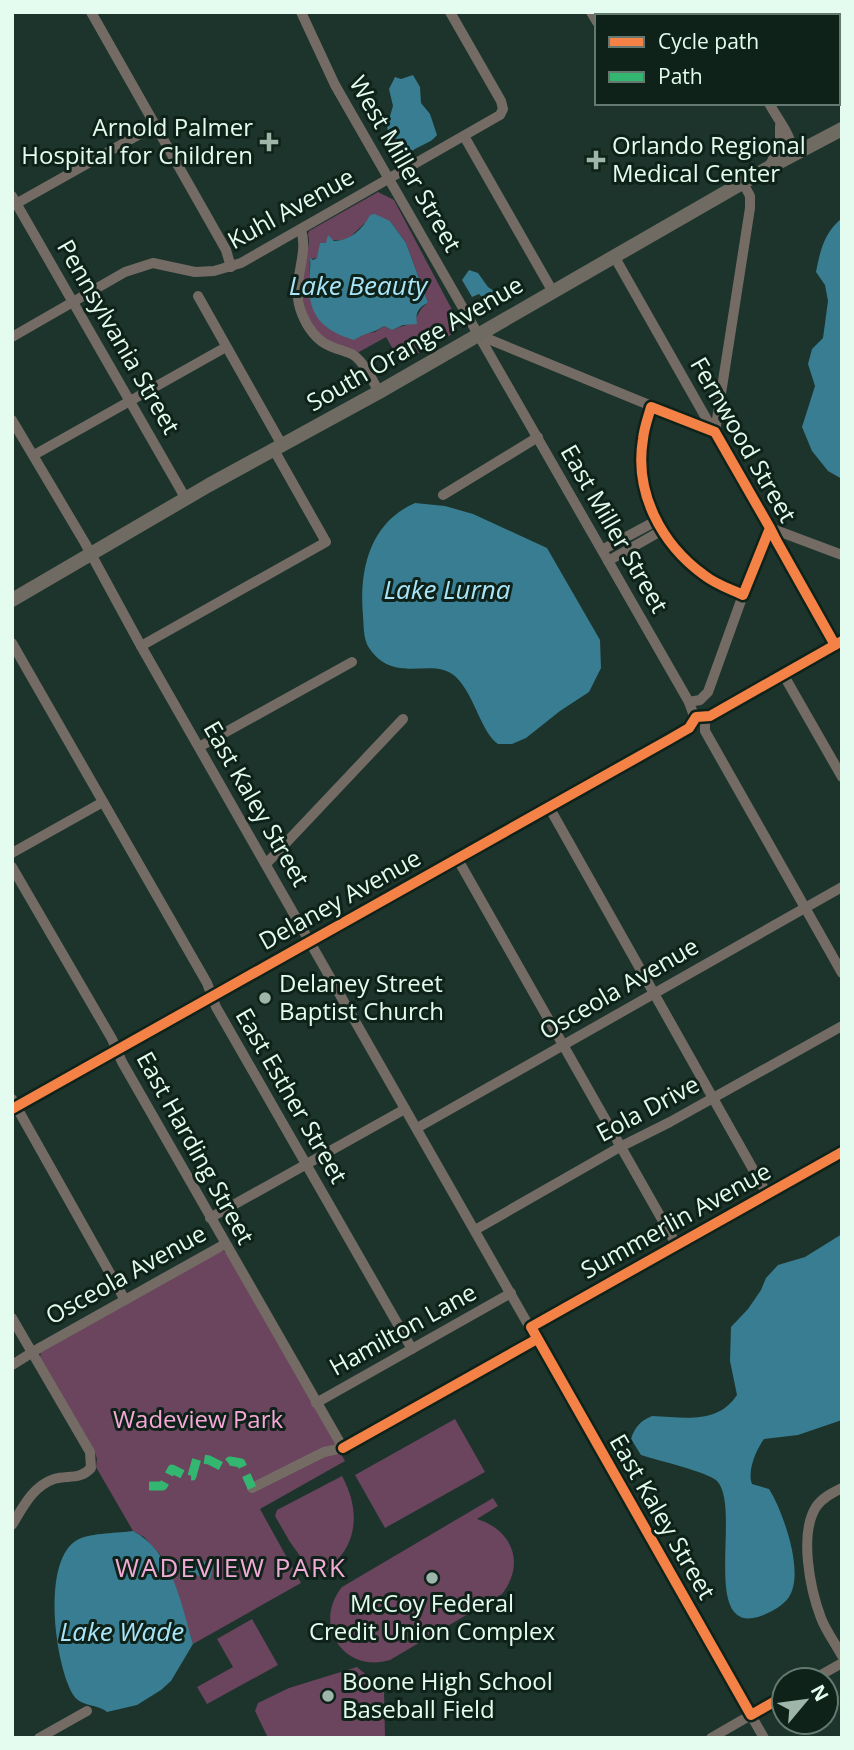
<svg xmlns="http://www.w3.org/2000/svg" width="854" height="1750" font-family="'Open Sans',sans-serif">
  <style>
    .green { fill: #6b445d; fill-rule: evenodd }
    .water { fill: #387d91 }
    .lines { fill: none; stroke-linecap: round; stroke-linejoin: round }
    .minor { stroke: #746b65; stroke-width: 10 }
    .major { stroke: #6f6b62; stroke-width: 14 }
    .quiet { stroke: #33b770; stroke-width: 9; stroke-dasharray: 18 9; stroke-linecap: butt }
    .cycleway-casing { stroke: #0f2219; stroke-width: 15 }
    .cycleway { stroke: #f48246; stroke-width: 10 }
    .poi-dot { fill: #9eb6aa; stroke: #0f2219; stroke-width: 2.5 }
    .labels { text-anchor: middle; stroke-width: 6; stroke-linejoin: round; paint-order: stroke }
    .poi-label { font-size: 24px; fill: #e4fcef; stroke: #0f2219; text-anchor: start }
    .street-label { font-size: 24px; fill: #e4fcef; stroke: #0f2219 }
    .park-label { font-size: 24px; fill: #f7a8d9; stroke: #0f2219 }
    .water-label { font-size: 26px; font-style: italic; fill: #a9e4f8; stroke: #0f2219 }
    .neighbourhood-label { font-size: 26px; letter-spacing: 2px; fill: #f2abd7; stroke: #0f2219 }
  </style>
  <rect width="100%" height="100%" fill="#1c342b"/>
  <g class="green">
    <path d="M378,192L394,200L458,321L456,332L401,363L386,337L359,352C349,348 338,345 328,340C303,325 299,292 304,266C306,255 311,245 308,234L309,231ZM390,221L406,243L428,303C419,308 420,314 414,320C409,326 399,326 392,330L384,326L375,332L362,334L313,308L309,290L310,259L317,258L328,240H342L349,238L365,223Z"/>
    <path d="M221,1250L227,1253L345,1461L260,1509L301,1583L193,1644L173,1581L163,1558L144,1537L133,1531L96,1467L97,1459L94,1450L40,1357L41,1352Z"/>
    <path d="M455,1419L485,1472L385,1528L355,1475Z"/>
    <path d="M342,1476C363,1515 357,1554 315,1577L290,1542L275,1516L277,1510Z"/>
    <path d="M493,1498L498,1506L477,1519C512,1530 526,1563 502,1594L390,1660C343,1674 312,1624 342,1587Z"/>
    <path d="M252,1619L278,1665L207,1704L197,1687L233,1667L217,1639Z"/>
    <path d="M357,1667L384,1690L385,1738H268L255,1711L258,1703L289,1688Z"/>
  </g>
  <g class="water">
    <path d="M413,75L420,87L421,103L430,114L437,135C430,145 416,145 408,155L390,146L387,126L393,106L389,89L395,77L401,79Z"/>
    <path d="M375,214L390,221L406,243L428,303C418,307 415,314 417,324L403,325L392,330L384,326C374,333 364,333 354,340C325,331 309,318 309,285C309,276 311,268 310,258L313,260L317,258L320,243H326L328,235L334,241C351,240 362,230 370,215Z"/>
    <path d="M842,218V479L828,471L812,451L802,427L815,386L808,364L812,349L823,338L828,301L825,285L816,272C820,251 824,233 842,218Z"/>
    <path d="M469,270L478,273L488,287L504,298L499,302L496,298L491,300L489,295L483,298L479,294L472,297L462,280Z"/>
    <path d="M415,503L445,506L473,514L547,548L600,640L601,668L589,692L560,711L526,738L512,744H498C481,732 475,696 456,677C433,656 398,684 372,652C363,642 364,629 363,616C359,571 369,523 415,503Z"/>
    <path d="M842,1234V1420L798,1435L764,1439C756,1450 747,1471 752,1484L769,1489C783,1511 805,1573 789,1597C783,1606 768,1614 758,1617C700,1633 742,1507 717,1481C708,1472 656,1460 641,1455L631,1439C635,1427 640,1421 652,1416C684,1417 717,1425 737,1395L730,1361L731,1327L748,1309L761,1290L766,1278L778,1265L805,1257Z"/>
    <path d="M133,1531C173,1552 181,1604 193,1644L171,1681L161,1690L137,1705L107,1712C98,1704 82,1707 74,1696C55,1667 40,1557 79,1539C91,1533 119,1533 133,1531Z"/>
    <path d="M190,1558L214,1564L210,1579L186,1572Z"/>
  </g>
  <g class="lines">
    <g class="minor">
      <path d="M91,12L226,250L231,267"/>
      <path d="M301,12L335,85L689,702L695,719"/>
      <path d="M591,12L597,22"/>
      <path d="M723,12L725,16"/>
      <path d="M686,16L688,12"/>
      <path d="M769,103C778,121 795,137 791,157"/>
      <path d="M464,136L553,292"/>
      <path d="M769,167L780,145V126"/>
      <path d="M12,196L186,499"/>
      <path d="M12,206L156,125"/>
      <path d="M301,230C310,256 289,283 302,314C307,327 317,341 330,346C338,350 347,351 355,356C366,365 372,380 379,392"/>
      <path d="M614,256L835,645"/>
      <path d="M198,296L282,445"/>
      <path d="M481,336L715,432"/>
      <path d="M12,337L125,272L153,263L195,272L214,271L241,263L500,115L503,109L501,101L450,12"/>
      <path d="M651,407C648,418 644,428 643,439C634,492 661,544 704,575C715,584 730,589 743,595"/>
      <path d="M12,420L85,543L141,646L764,1738"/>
      <path d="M715,432L750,208V196L743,183"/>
      <path d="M34,455L226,347"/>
      <path d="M443,495L538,437"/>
      <path d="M770,528L842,555"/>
      <path d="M602,550L656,521"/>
      <path d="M608,561L661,531"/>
      <path d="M12,643L207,983L216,1007L412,1349"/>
      <path d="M141,646L326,542L274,450"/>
      <path d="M783,674L842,777"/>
      <path d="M689,702L700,700L708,692L743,595L770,528"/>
      <path d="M705,724V731L842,973"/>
      <path d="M199,747L352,662"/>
      <path d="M549,807L767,1194"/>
      <path d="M12,853L103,802"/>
      <path d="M457,858L676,1244"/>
      <path d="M266,864L403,719"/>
      <path d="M12,867L112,1039L122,1062L343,1448"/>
      <path d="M12,1099L125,1300"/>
      <path d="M12,1109L670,739L689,728L696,717L710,716L842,641"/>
      <path d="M417,1128L842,887"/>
      <path d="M210,1218L405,1109"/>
      <path d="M475,1230L620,1147L670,1122L842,1026"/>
      <path d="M12,1318L90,1452L91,1468C80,1480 68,1475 54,1479C33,1486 23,1507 12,1525"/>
      <path d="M531,1327L842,1152"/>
      <path d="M12,1365L41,1347L225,1244"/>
      <path d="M316,1403L511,1293"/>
      <path d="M252,1488L324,1452L343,1448L537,1339"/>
      <path d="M842,1488C832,1493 822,1498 816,1507C799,1534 810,1589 821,1618C826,1631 835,1643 842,1656"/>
      <path d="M812,1680L842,1663"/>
      <path d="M39,1738L87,1711"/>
      <path d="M711,1738L784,1696"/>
    </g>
    <path class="major" d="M12,600L209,485L379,392L768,168L842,129"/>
    <path class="quiet" d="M149,1486H163L172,1469L186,1476H192L197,1458L209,1460L223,1467L230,1461L241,1463L252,1488"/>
    <g class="cycleway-casing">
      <g id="cycleway">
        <path d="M770,528L743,595C730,589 715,584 704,575C661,544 634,492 643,439C644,428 648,418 651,407L715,432L770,528L776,540L835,645"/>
        <path d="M12,1109L670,739L689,728L696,717L710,716L842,641"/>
        <path d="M343,1448L537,1339"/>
        <path d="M784,1696L751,1715L531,1327L842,1152"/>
      </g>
    </g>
    <use href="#cycleway" class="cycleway"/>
  </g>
  <g class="poi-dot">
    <path d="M265.5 131.5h7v7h7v7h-7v7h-7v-7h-7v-7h7z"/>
    <path d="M592.5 149.5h7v7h7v7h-7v7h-7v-7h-7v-7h7z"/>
    <circle cx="265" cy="998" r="7"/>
    <circle cx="432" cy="1578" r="7"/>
    <circle cx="328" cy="1696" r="7"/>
  </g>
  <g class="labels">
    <g class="poi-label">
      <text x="253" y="136" text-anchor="end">Arnold Palmer<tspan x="253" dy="28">Hospital for Children</tspan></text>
      <text x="612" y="154">Orlando Regional<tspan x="612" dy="28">Medical Center</tspan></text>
      <text x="279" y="992">Delaney Street<tspan x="279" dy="28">Baptist Church</tspan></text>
      <text x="432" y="1612" text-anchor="middle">McCoy Federal<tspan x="432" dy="28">Credit Union Complex</tspan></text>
      <text x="342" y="1690">Boone High School<tspan x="342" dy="28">Baseball Field</tspan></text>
    </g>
    <g class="street-label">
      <text transform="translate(405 164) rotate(60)" y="8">West Miller Street</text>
      <text transform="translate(291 209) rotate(-29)" y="8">Kuhl Avenue</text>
      <text transform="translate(118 337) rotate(60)" y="8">Pennsylvania Street</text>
      <text transform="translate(415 344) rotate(-30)" y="8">South Orange Avenue</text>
      <text transform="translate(743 440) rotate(60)" y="8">Fernwood Street</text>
      <text transform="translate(614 529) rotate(60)" y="8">East Miller Street</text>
      <text transform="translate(256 804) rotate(60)" y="8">East Kaley Street</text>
      <text transform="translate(340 900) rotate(-29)" y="8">Delaney Avenue</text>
      <text transform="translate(619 989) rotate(-30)" y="8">Osceola Avenue</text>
      <text transform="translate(291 1096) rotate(60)" y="8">East Esther Street</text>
      <text transform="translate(648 1109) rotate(-28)" y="8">Eola Drive</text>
      <text transform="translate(195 1148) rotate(61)" y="8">East Harding Street</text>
      <text transform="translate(676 1221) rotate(-29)" y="8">Summerlin Avenue</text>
      <text transform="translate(126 1275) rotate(-29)" y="8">Osceola Avenue</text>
      <text transform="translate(403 1330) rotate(-29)" y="8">Hamilton Lane</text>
      <text transform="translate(662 1517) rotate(60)" y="8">East Kaley Street</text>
    </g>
    <g class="park-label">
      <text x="198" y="1428">Wadeview Park</text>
    </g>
    <g class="water-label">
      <text x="358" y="295">Lake Beauty</text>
      <text x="447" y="599">Lake Lurna</text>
      <text x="122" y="1641">Lake Wade</text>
    </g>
    <g class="neighbourhood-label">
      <text x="231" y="1577">WADEVIEW PARK</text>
    </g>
  </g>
  <rect width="854" height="1750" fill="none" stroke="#e4fcef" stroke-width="28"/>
  <rect x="595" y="14" width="245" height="91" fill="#0f2219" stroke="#64796f" stroke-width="2"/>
  <rect x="609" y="37" width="35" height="10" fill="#f48246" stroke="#64796f" stroke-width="2"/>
  <text x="658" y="49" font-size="21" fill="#e4fcef">Cycle path</text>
  <rect x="609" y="72" width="35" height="10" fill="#33b770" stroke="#64796f" stroke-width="2"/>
  <text x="658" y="84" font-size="21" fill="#e4fcef">Path</text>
  <g transform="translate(805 1701) rotate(61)"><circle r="33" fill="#0f2219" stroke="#64796f" stroke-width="2"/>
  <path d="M0-5L12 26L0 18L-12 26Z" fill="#9eb6aa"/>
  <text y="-10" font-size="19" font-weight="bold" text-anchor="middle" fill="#e4fcef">N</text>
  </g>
</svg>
